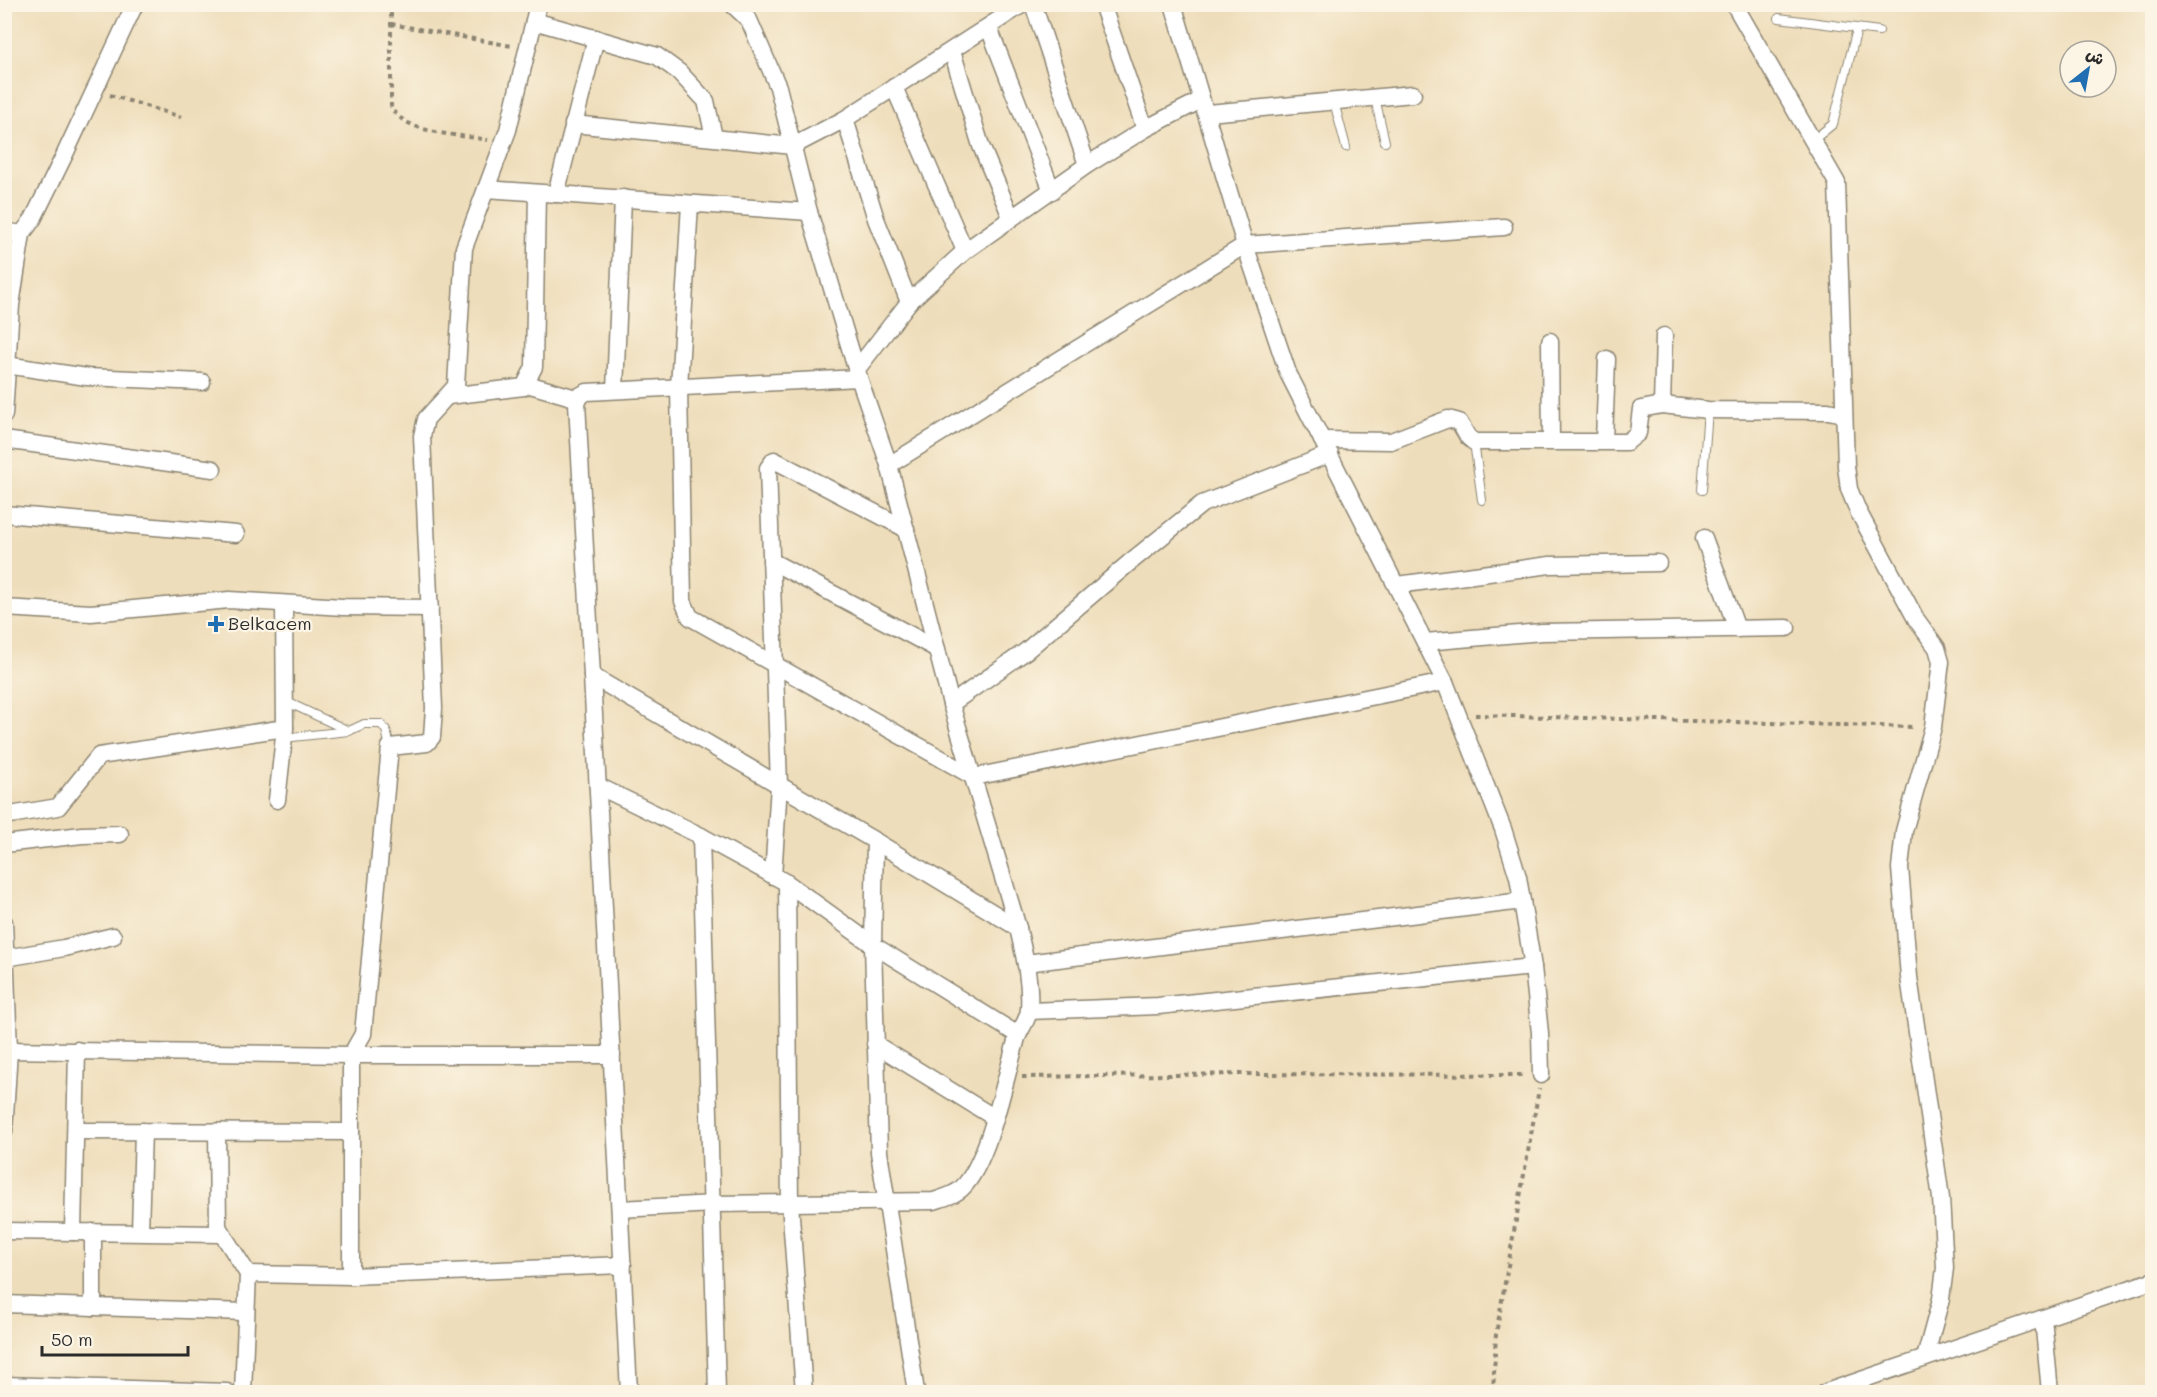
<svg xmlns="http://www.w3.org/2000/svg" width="2157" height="1397" font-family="Mali,'Playpen Sans Arabic',sans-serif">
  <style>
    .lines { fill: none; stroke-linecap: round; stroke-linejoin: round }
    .lane-casing { stroke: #8c8472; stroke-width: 10 }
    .street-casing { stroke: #8c8472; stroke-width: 19 }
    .path { stroke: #8c8472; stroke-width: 4; stroke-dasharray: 4.5 4.5; stroke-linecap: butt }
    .lane { stroke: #fff; stroke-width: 8 }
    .street { stroke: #fff; stroke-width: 16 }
    .poi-dot { fill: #1f6fb2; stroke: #fcf5e5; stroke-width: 2 }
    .labels { text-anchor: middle; stroke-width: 4.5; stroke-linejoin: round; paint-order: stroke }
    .poi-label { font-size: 18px; fill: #2b2b2b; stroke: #fcf5e5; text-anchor: start }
  </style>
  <rect width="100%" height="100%" fill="#fcf5e5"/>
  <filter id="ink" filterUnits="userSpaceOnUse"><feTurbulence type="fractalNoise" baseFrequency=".0167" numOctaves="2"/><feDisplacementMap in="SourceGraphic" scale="12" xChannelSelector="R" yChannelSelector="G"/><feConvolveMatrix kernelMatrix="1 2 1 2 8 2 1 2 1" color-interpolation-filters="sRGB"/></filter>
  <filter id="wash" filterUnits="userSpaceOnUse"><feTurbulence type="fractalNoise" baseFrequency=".008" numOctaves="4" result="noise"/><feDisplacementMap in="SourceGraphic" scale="24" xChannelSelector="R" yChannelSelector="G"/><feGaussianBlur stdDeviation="1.35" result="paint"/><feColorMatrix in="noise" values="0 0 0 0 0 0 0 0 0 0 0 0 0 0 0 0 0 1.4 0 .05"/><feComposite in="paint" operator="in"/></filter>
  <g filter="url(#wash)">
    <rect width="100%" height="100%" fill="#eeddba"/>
  </g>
  <g filter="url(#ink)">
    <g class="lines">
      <g class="lane-casing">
        <g id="lane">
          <path d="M1779,18L1879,31"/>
          <path d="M1375,98L1385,142"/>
          <path d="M1334,102L1346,147"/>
          <path d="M1812,141L1833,124L1857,29"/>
          <path d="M1474,442L1482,500"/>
          <path d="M1702,490L1708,410"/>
          <path d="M285,701L349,731"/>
          <path d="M283,738L349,731L364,724H381L386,730L390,747"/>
        </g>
      </g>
      <g class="street-casing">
        <g id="street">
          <path d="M538,4L508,130L464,248L456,386L426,419L422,436L434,708L432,737L427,743L390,747L363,1034L351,1055H612"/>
          <path d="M1033,4L1087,165"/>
          <path d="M1102,4L1145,129"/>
          <path d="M1173,4L1245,245L1288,373L1445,682L1503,829L1518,877L1533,967L1540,1033L1541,1075"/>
          <path d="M1734,4L1837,183L1846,466L1849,489L1858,511L1916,619L1937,648L1941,662L1933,727L1904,831L1900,868L1909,977L1941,1198L1945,1268L1941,1299L1925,1358"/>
          <path d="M534,21L657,56L679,72L706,101L714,137"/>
          <path d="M989,28L1052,191"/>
          <path d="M952,51L981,146L1011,217"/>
          <path d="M894,87L965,251"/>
          <path d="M1208,113L1413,94"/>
          <path d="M845,119L876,219L909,302"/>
          <path d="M573,124L793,146L845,119L1023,4"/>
          <path d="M486,189L809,212"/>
          <path d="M556,194L596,38"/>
          <path d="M690,204L679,387L683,601L690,617L974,777L1445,682"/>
          <path d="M4,231L22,234"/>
          <path d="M1550,341L1551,441"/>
          <path d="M6,365L87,377L202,382"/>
          <path d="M857,369L909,302L965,251L1087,165L1145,129L1201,100"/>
          <path d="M527,384L579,399"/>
          <path d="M615,390L623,198"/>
          <path d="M448,396L524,387L534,367L537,193"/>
          <path d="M1662,405L1664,336"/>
          <path d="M4,415L11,305L22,234L33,219L64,156L135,4"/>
          <path d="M4,440L213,469"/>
          <path d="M1322,440L1391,441L1448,419L1459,422L1468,437L1474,442H1627L1638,433L1641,409L1662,405L1708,410L1828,411L1844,414"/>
          <path d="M1604,441L1607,359"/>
          <path d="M889,465L1245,245L1504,227"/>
          <path d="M4,514L236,534"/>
          <path d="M1704,538L1737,629"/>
          <path d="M771,561L937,649"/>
          <path d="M1397,585L1550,565L1658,563"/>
          <path d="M4,608L91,613L229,600L343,607L430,608"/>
          <path d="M1425,642L1542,632L1787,628"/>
          <path d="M592,676L577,403L581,395L587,392L859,378"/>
          <path d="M951,704L1026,651L1129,563L1202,504L1330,454"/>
          <path d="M598,786L701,836L787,883L873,945L1018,1035"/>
          <path d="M277,800L285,728L284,604"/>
          <path d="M4,816L58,807L99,756L285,728"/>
          <path d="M701,836L717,1392"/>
          <path d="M875,841L873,945L879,1152L916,1392"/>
          <path d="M4,844L82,835L120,834"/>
          <path d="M773,876L779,785L768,468L774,460L906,529"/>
          <path d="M787,883L790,1203L804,1392"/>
          <path d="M4,922L9,1050L4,1132"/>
          <path d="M5,958L64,948L113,936"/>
          <path d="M1026,963L1522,901"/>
          <path d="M1029,1011L1158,1006L1533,967"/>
          <path d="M875,1044L995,1118"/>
          <path d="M4,1050L351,1055V1276L248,1274L243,1392"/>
          <path d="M77,1050L73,1232L220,1234"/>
          <path d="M76,1131L351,1132"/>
          <path d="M217,1132L218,1227L248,1274"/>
          <path d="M620,1209L714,1204L934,1201C943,1198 955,1195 962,1188C989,1162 1006,1075 1017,1038C1020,1029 1029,1019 1029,1009C1031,982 1024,954 1018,928L951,704L889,465L859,378L809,212L778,87L749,20L732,4"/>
          <path d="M4,1231L73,1232"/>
          <path d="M140,1231L143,1131"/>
          <path d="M93,1232V1307"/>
          <path d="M351,1276L623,1265"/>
          <path d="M4,1304L246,1312"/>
          <path d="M2043,1318L2050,1392"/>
          <path d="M4,1385L227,1392"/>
          <path d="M629,1392L592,676L875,841L1018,928"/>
          <path d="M1826,1392L2152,1281"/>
        </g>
      </g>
      <g class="path">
        <path d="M391,4V108C409,135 458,134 488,140"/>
        <path d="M391,24L512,46"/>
        <path d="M110,95L181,117"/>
        <path d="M1475,715L1915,727"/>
        <path d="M1022,1077L1245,1074L1524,1075"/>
        <path d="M1493,1392L1496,1334L1539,1089"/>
      </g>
      <use href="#lane" class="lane"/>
      <use href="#street" class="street"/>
    </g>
  </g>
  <path class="poi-dot" d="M213 615h6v6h6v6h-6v6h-6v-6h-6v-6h6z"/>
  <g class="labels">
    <g class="poi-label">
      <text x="228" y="630">Belkacem</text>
    </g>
  </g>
  <rect width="2157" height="1397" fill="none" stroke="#fcf5e5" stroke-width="24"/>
  <g transform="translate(2088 69) rotate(31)"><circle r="28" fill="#fcf5e5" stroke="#a8a49b" stroke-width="1.5"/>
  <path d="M0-4.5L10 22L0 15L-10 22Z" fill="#1f6fb2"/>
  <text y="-9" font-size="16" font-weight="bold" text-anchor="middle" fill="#2b2b2b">ش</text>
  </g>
  <path d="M42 1346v9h146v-9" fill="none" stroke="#2b2b2b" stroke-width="3"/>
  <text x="51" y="1346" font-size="18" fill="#2b2b2b" stroke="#fcf5e5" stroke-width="4.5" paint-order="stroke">50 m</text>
</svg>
